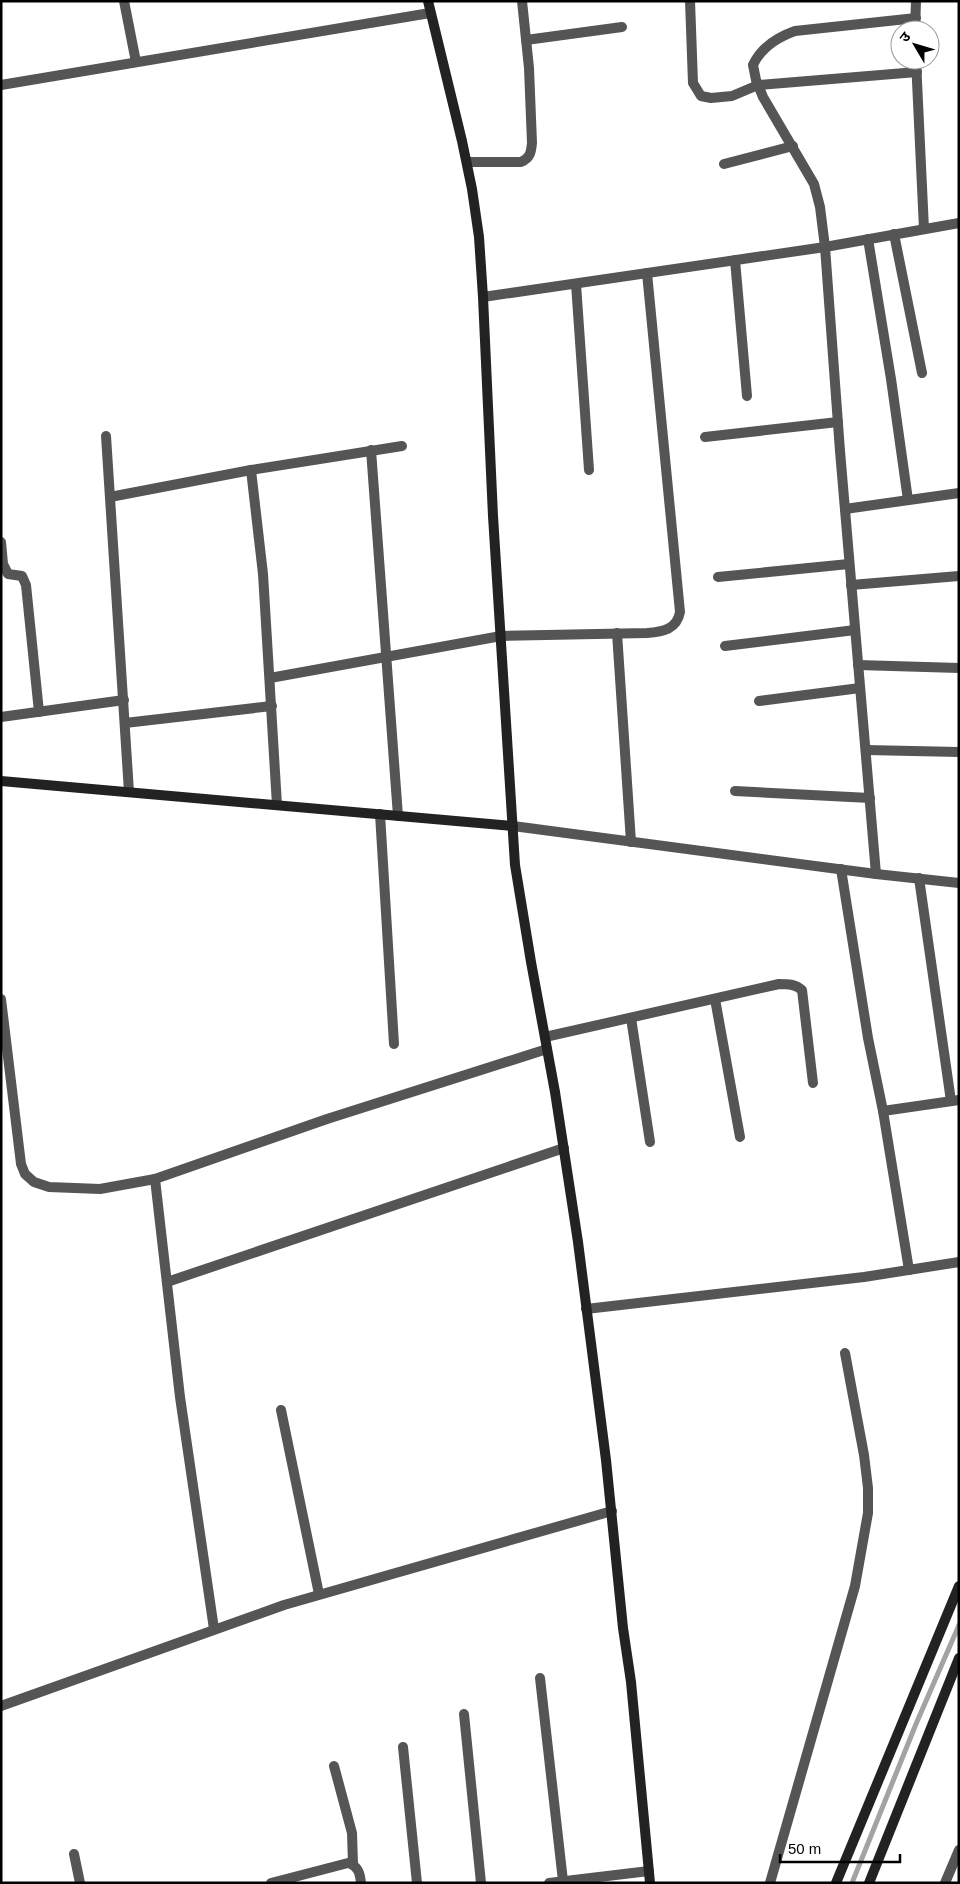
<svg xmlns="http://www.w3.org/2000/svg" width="960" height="1884" font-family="Arial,'Noto Sans Devanagari',sans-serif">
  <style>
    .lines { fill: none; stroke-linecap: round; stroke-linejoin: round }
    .stream { stroke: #a3a3a3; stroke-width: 5 }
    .street { stroke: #555; stroke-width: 10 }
    .secondary { stroke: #222; stroke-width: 10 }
  </style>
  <rect width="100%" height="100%" fill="#fff"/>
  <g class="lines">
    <path class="stream" d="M852,1883L916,1724L959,1625"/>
    <g class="street">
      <path d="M124,1L136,62"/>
      <path d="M690,1L693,83L701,96L711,98L732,96L758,85L917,72"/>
      <path d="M915,30L916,1"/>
      <path d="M526,40L622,27"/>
      <path d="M916,60L924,229"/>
      <path d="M1,85L430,13"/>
      <path d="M467,162H521C530,158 531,153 532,143L529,68L522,1"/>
      <path d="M724,164L793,146"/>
      <path d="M894,234L922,373"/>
      <path d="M868,239L891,379L908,500"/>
      <path d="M735,260L747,396"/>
      <path d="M576,284L589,470"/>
      <path d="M483,297L825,247L959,223"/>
      <path d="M106,436L129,792"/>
      <path d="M705,437L838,422"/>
      <path d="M371,450L398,816"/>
      <path d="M251,470L263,574L277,805"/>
      <path d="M110,497L251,470L402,446"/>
      <path d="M845,509L959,493"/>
      <path d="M1,542L3,564L8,574L22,576L26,585L39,712"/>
      <path d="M718,577L849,564"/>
      <path d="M851,585L959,576"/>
      <path d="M617,633L631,842"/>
      <path d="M725,646L855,630"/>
      <path d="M858,665L959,668"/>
      <path d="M270,678L501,636L647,633C663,632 677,629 680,612L647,273"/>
      <path d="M759,701L860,688"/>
      <path d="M1,717L124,700"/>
      <path d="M125,723L272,706"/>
      <path d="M866,750L959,752"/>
      <path d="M735,791L870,798"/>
      <path d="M380,814L394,1044"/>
      <path d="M513,826L876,874L959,883"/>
      <path d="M841,869L868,1038L883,1111L909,1270"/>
      <path d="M876,874L840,451L825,247L820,207L814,184L763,97L756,80L753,65C761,48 778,37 795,31L916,18"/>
      <path d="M919,878L951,1101"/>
      <path d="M1,999L21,1164L25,1174L34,1182L49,1187L100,1189L155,1179L327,1119L547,1049"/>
      <path d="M715,999L740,1137"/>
      <path d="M631,1018L650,1142"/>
      <path d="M545,1037L779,984C788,984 795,984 802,990L813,1083"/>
      <path d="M883,1111L959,1100"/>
      <path d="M155,1179L180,1397L214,1629"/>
      <path d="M167,1282L564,1148"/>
      <path d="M586,1309L864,1277L959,1262"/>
      <path d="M281,1410L319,1594"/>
      <path d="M540,1678L563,1881"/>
      <path d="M1,1706L284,1605L612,1511"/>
      <path d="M464,1714L481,1883"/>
      <path d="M403,1747L417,1883"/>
      <path d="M334,1766L352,1833L353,1864"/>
      <path d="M74,1854L80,1883"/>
      <path d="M271,1883L348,1863C358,1866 360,1873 361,1883"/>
      <path d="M549,1883L649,1871"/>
      <path d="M770,1883L855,1586L868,1513V1488L864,1455L845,1353"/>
      <path d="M945,1883L959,1850"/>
    </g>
    <g class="secondary">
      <path d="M428,1L462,141L472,189L479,237L483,297L493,516L515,865L531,962L555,1092L578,1242L606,1460L623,1628L631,1682L650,1883"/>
      <path d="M1,781L513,826"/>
      <path d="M836,1883L959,1586"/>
      <path d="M869,1883L959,1658"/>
    </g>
  </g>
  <rect width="960" height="1884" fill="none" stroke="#000000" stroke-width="5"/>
  <g transform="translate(915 45) rotate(308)"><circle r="24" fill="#ffffff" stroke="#999999"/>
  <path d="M0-4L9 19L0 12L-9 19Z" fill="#000000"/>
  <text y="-8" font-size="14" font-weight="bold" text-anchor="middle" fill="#000000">उ</text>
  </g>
  <path d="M780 1854v8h120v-8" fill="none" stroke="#000000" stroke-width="2.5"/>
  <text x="788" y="1854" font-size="15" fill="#000000" stroke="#ffffff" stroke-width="4" paint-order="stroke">50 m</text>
</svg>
